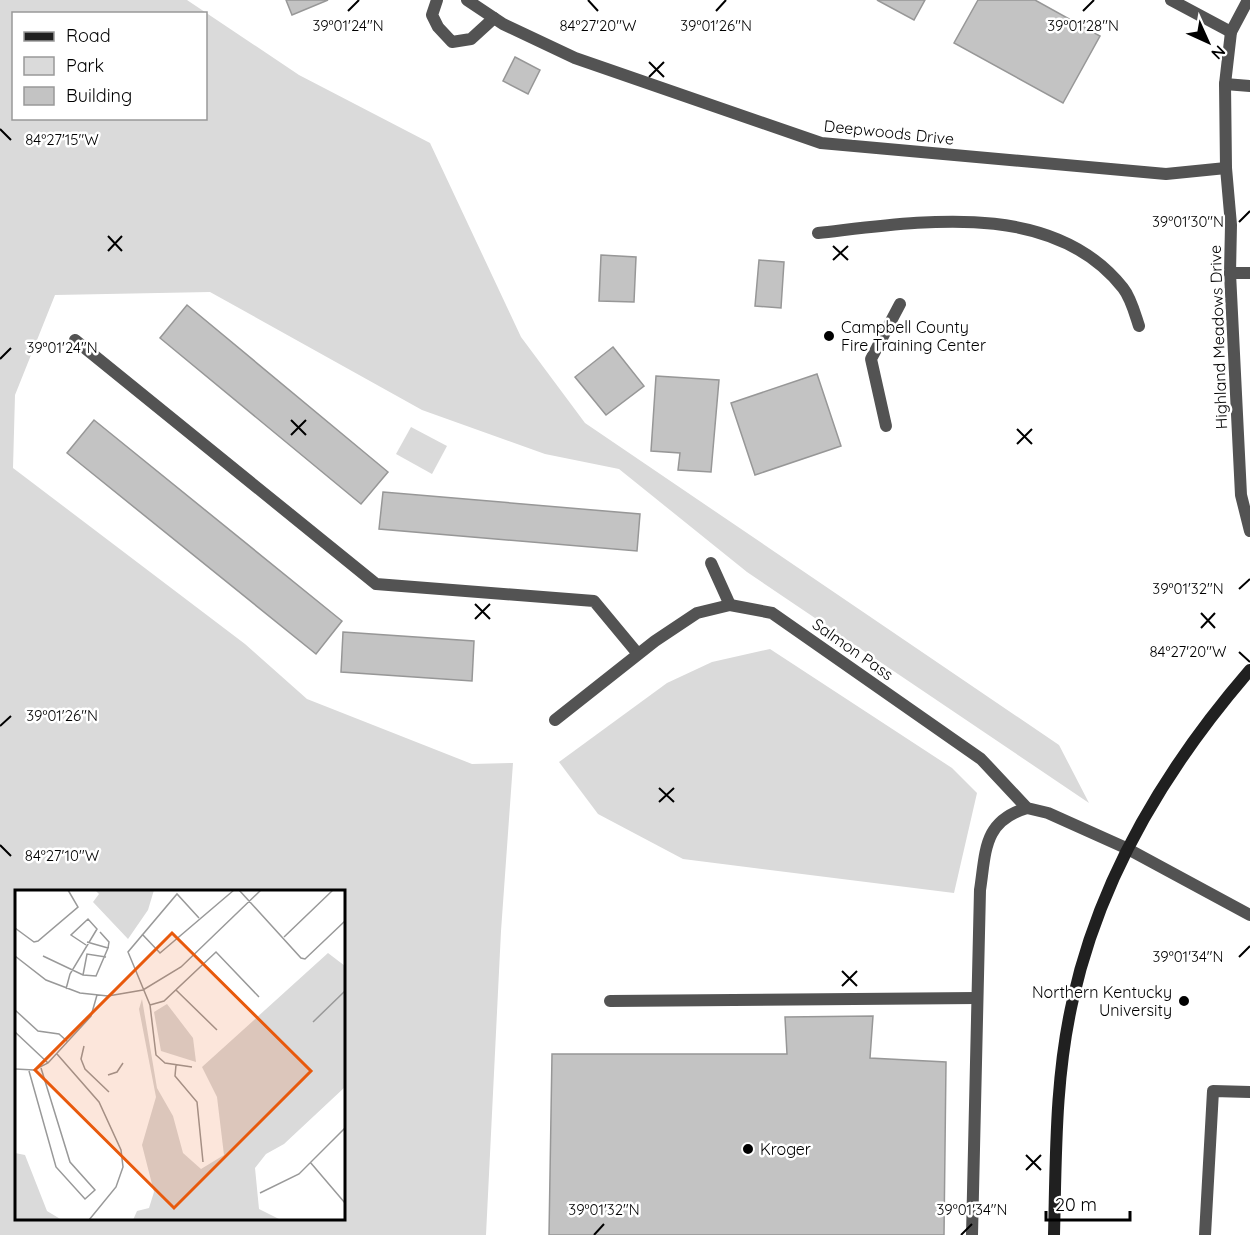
<svg xmlns="http://www.w3.org/2000/svg" width="1250" height="1235" font-family="Quicksand,sans-serif">
  <style>
    .green { fill: #dadada; fill-rule: evenodd }
    .building { fill: #c3c3c3; stroke: #979797; stroke-width: 1.5 }
    .lines { fill: none; stroke-linecap: round; stroke-linejoin: round }
    .service { stroke: #535353; stroke-width: 12 }
    .minor { stroke: #535353; stroke-width: 12 }
    .secondary { stroke: #202020; stroke-width: 12 }
    .ticks { fill: none; stroke: #000; stroke-width: 2 }
    .poi-dot { fill: #000; stroke: #fff; stroke-width: 2 }
    .labels { text-anchor: middle; stroke-width: 5; stroke-linejoin: round; paint-order: stroke }
    .street-label { font-size: 16px; fill: #000; stroke: #fff }
    .poi-label { font-size: 16px; fill: #000; stroke: #fff; text-anchor: start }
    .inset-road { fill: none; stroke: #999; stroke-width: 1.5 }
    .view { fill: #e8590c; fill-opacity: 0.15; stroke: #e8590c; stroke-width: 3 }
    .inset-edge { fill: none; stroke: #000; stroke-width: 3 }
    .ticks-label { font-size: 15px; text-anchor: middle; fill: #000; stroke: #fff; stroke-width: 5; stroke-linejoin: round; paint-order: stroke }
  </style>
  <rect width="100%" height="100%" fill="#fff"/>
  <g class="green">
    <path d="M0,0H187L299,75L430,143L521,337L585,423L1059,745L1089,803L747,572L619,469L545,454L422,410L210,292L55,295L15,395L13,468L245,644L307,699L472,764L513,763L501,931L486,1235H0ZM14,14H206V118H14ZM16,892H344V1218H16Z"/>
    <path d="M411,427L447,446L432,474L396,454Z"/>
    <path d="M770,649L952,768L977,793L954,893L683,859L598,814L559,762L667,683L712,662Z"/>
  </g>
  <g class="building">
    <path d="M286,0H328L292,15Z"/>
    <path d="M877,0H925L914,20Z"/>
    <path d="M978,0H1035L1100,36L1063,103L954,43Z"/>
    <path d="M515,57L540,70L528,94L503,81Z"/>
    <path d="M601,255L636,257L634,302L599,301Z"/>
    <path d="M759,260L784,262L781,308L755,306Z"/>
    <path d="M187,305L388,472L361,504L160,338Z"/>
    <path d="M613,347L644,386L606,415L575,377Z"/>
    <path d="M817,374L841,446L755,475L731,403Z"/>
    <path d="M656,376L719,380L711,472L678,470L680,453L651,451Z"/>
    <path d="M94,420L342,621L316,654L67,453Z"/>
    <path d="M383,492L640,514L637,551L379,529Z"/>
    <path d="M343,632L474,641L472,681L341,672Z"/>
    <path d="M873,1016L870,1058L946,1062L944,1235H549L552,1054H787L785,1017Z"/>
  </g>
  <g class="lines">
    <g class="service">
      <path d="M437,0L432,15L438,27L452,42L471,39L494,18"/>
      <path d="M1171,0L1231,32"/>
      <path d="M1225,84L1250,86"/>
      <path d="M818,233C918,222 1052,198 1123,288C1131,298 1135,314 1139,326"/>
      <path d="M75,340L376,584L594,601L638,654"/>
      <path d="M886,426L871,359L900,304"/>
      <path d="M711,563L730,605"/>
      <path d="M555,720L655,641L697,613L730,605L772,613L981,759L1027,808L1048,813L1126,848L1250,915"/>
      <path d="M610,1001L977,998"/>
      <path d="M972,1235L980,890C986,851 983,821 1027,808"/>
      <path d="M1205,1235L1213,1091L1250,1092"/>
    </g>
    <g class="minor">
      <path d="M467,0L503,24L575,58L821,143L1166,174L1226,168"/>
      <path d="M1248,0L1231,32L1225,84L1226,168L1231,225L1230,273L1241,495L1250,531"/>
      <path d="M1230,273H1250"/>
    </g>
    <path class="secondary" d="M1054,1235C1056,1156 1055,1076 1073,999C1101,874 1167,766 1250,670"/>
  </g>
  <path class="ticks" d="M588,0L598,11M348,11L359,0M716,11L726,0M1083,11L1094,0M649,62L664,77M649,77L664,62M0,129L11,140M1239,222L1250,211M108,236L122,251M833,246L848,260M108,251L122,236M833,260L848,246M0,359L11,348M291,420L306,435M1017,429L1032,444M291,435L306,420M1017,444L1032,429M1239,589L1250,579M475,604L490,619M1201,613L1215,628M475,619L490,604M1201,628L1215,613M1239,652L1250,662M0,726L11,716M659,788L674,802M659,802L674,788M0,845L11,856M1239,957L1250,946M842,971L857,986M842,986L857,971M1026,1155L1041,1170M1026,1170L1041,1155M594,1235L604,1224M961,1235L972,1224"/>
  <g class="poi-dot">
    <circle cx="829" cy="336" r="6"/>
    <circle cx="1184" cy="1001" r="6"/>
    <circle cx="748" cy="1149" r="6"/>
  </g>
  <g class="labels">
    <g class="street-label">
      <text transform="translate(889 132) rotate(6)" y="6">Deepwoods Drive</text>
      <text transform="translate(1218 337) rotate(-92)" y="6">Highland Meadows Drive</text>
      <text transform="translate(853 649) rotate(35)" y="6">Salmon Pass</text>
    </g>
    <g class="poi-label">
      <text x="841" y="333">Campbell County<tspan x="841" dy="18">Fire Training Center</tspan></text>
      <text x="1172" y="998" text-anchor="end">Northern Kentucky<tspan x="1172" dy="18">University</tspan></text>
      <text x="760" y="1155">Kroger</text>
    </g>
  </g>
  <g transform="translate(15 890)">
    <rect width="330" height="330" fill="#fff"/>
    <path d="M80,0H139L133,20L113,49L78,12L84,4ZM313,63L330,76V197L269,254L251,264L240,278L244,319L266,330H118L122,321L134,318L139,302L127,255L141,207L124,119L127,109L142,198L158,226L168,263L186,279L209,265L202,207L187,177ZM152,114L178,148L181,172L146,161L139,122ZM0,263L10,265L32,321L47,330H0Z" fill="#dadada"/>
    <path class="inset-road" d="M224,0L286,68L290,69L330,31M0,38L19,52L23,51L63,17L53,0M85,42L94,52L93,58M127,44L145,63L219,0M269,47L318,0M0,66L31,90L65,103L93,106L128,100L166,77L246,0M28,66L68,85L81,86L93,58L72,52M68,85L72,64L91,67M51,99L55,84L82,39L73,29L56,45L71,55M161,100L202,140M135,115L149,111L201,62L244,107M0,120L23,141L44,144L53,152M298,132L330,101M0,142L33,173M69,156L66,169L70,179L94,202M42,164L84,212L106,260L108,277L101,297L74,330M161,175L160,186L182,212L188,272M177,177L150,173L141,165L135,115L113,62L162,4L184,28M0,179L19,180L33,173L76,126L82,105M14,181L41,277L70,309L80,300L55,272L26,178M93,185L102,182L108,173M295,272L330,313M245,303L284,284L330,238"/>
    <path class="view" d="M157,43L296,181L159,318L20,180Z"/>
    <rect width="330" height="330" class="inset-edge"/>
  </g>
  <g class="ticks-label">
    <text x="348" y="31">39°01'24"N</text>
    <text x="598" y="31">84°27'20"W</text>
    <text x="716" y="31">39°01'26"N</text>
    <text x="1083" y="31">39°01'28"N</text>
    <text x="62" y="145">84°27'15"W</text>
    <text x="1188" y="227">39°01'30"N</text>
    <text x="62" y="353">39°01'24"N</text>
    <text x="1188" y="594">39°01'32"N</text>
    <text x="1188" y="657">84°27'20"W</text>
    <text x="62" y="721">39°01'26"N</text>
    <text x="62" y="861">84°27'10"W</text>
    <text x="1188" y="962">39°01'34"N</text>
    <text x="604" y="1215">39°01'32"N</text>
    <text x="972" y="1215">39°01'34"N</text>
  </g>
  <rect x="12" y="12" width="195" height="108" fill="#ffffff" stroke="#999999" stroke-width="1.5"/>
  <rect x="24" y="32" width="30" height="9" fill="#202020" stroke="#999999" stroke-width="1.5"/>
  <text x="66" y="42" font-size="18" fill="#000000">Road</text>
  <rect x="24" y="57" width="30" height="18" fill="#dadada" stroke="#999999" stroke-width="1.5"/>
  <text x="66" y="72" font-size="18" fill="#000000">Park</text>
  <rect x="24" y="87" width="30" height="18" fill="#c3c3c3" stroke="#999999" stroke-width="1.5"/>
  <text x="66" y="102" font-size="18" fill="#000000">Building</text>
  <g transform="translate(1208 42) rotate(135)" stroke="#ffffff" stroke-width="4.5" paint-order="stroke">
  <path d="M0-4.5L10 22L0 15L-10 22Z" fill="#000000"/>
  <text y="-9" font-size="16" font-weight="bold" text-anchor="middle" fill="#000000">N</text>
  </g>
  <path d="M1046 1211v9h84v-9" fill="none" stroke="#000000" stroke-width="3"/>
  <text x="1055" y="1211" font-size="18" fill="#000000" stroke="#ffffff" stroke-width="4.5" paint-order="stroke">20 m</text>
</svg>
